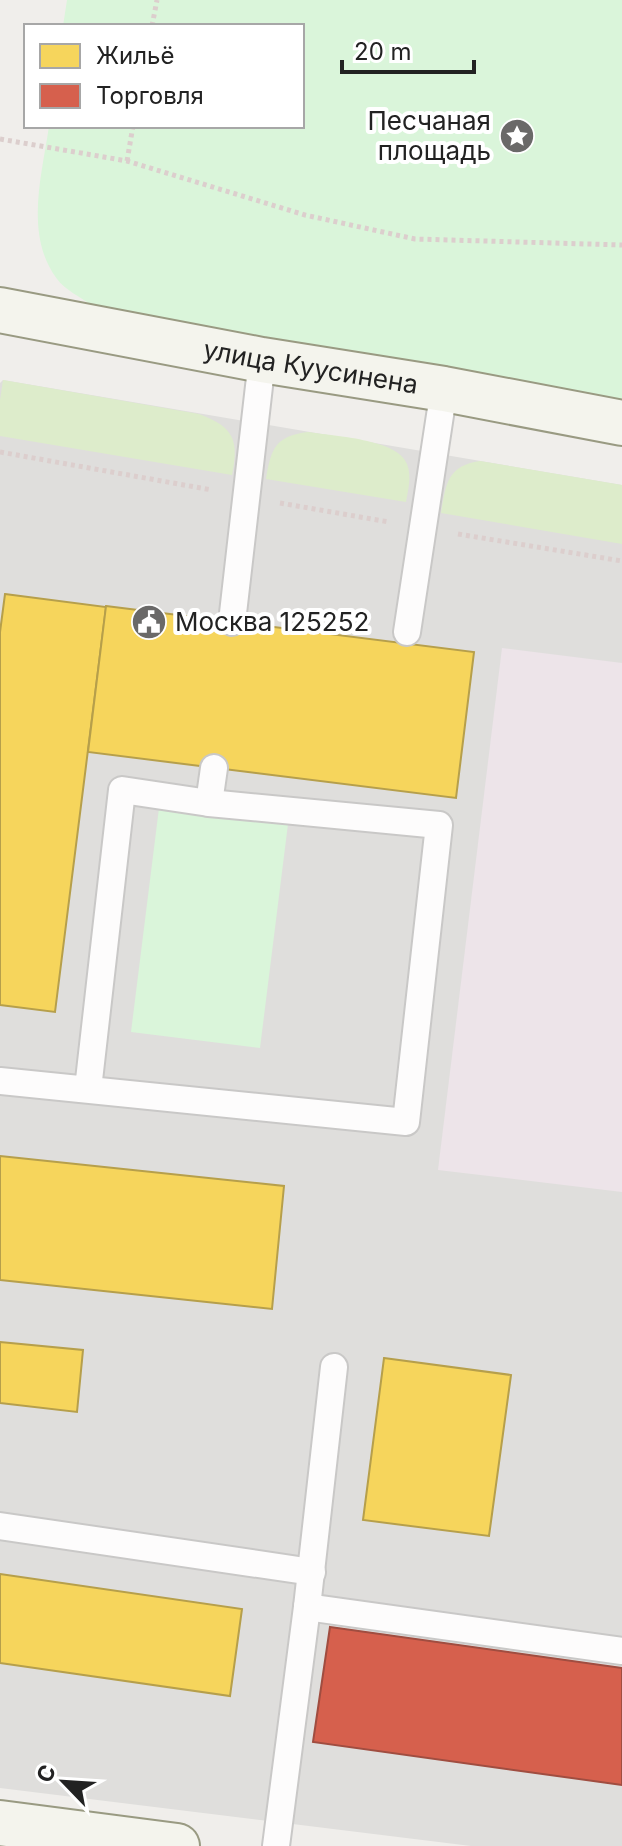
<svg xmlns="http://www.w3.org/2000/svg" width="622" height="1846" font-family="Inter,sans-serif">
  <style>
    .residential { fill: #dfdedc }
    .industrial { fill: #ede4e9 }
    .grass { fill: #ddeccb }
    .park { fill: #daf5da }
    .homes { fill: #f6d55c; stroke: #b69f4b; stroke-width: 2 }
    .shops { fill: #d6604d; stroke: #a04d40; stroke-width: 2 }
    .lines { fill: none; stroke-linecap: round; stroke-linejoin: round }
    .lane-casing { stroke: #c9c8c7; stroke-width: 30 }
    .secondary-casing { stroke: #999a82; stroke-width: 48 }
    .path { stroke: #dccecd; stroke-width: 5; stroke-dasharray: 4 4; stroke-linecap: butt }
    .lane { stroke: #fdfcfc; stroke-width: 26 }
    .secondary { stroke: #f4f4ed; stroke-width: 44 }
    .labels { text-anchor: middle; stroke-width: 8; stroke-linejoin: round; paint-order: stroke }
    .poi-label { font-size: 26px; fill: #222; stroke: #fff; text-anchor: end }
    .street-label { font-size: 26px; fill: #222; stroke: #fff }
  </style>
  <rect width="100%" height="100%" fill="#f0eeeb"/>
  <path class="residential" d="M3,380L622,485V1846H471L0,1788V383Z"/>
  <path class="industrial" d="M502,648L622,663V1192L438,1170Z"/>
  <g class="grass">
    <path d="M3,380L199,414C234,427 239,440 232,475L0,436V400Z"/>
    <path d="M308,432C333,436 398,439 407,464C412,477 408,490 406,502L266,479C271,449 275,436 308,432Z"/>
    <path d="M480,461L622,485V544L441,513C446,484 447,466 480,461Z"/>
  </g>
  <g class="park">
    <path d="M67,0H622V410L93,306C82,298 65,290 57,279C24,235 42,175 49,126H302V26H63Z"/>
    <path d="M159,808L288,824L260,1048L131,1032Z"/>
  </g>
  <g class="homes">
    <path d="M5,594L106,607L55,1012L0,1005V632Z"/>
    <path d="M106,606L474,652L456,798L88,752Z"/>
    <path d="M0,1156L284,1186L272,1309L0,1280Z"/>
    <path d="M0,1342L83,1350L77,1412L0,1403Z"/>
    <path d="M384,1358L511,1375L489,1536L363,1520Z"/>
    <path d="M0,1574L242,1609L230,1696L0,1663Z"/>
  </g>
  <path class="shops" d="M330,1627L622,1668V1785L313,1742Z"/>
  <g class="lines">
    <g class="lane-casing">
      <g id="lane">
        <path d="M232,622L262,360"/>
        <path d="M407,632L444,389"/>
        <path d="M209,803L214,768"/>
        <path d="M0,1081L406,1122L439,825L209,803L122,790L88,1089"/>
        <path d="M0,1526L312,1572"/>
        <path d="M307,1607L622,1651"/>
        <path d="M276,1846L307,1607L334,1367"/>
      </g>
    </g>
    <g class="secondary-casing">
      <g id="secondary">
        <path id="s1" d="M0,310L262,360L444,389L622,423"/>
        <path d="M0,1823L177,1846"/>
      </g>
    </g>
    <g class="path">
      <path d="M152,26L157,0"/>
      <path d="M0,139L127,161L305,215L415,239L622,245"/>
      <path d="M127,161L133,126"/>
      <path d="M0,452L212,490"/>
      <path d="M280,503L389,522"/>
      <path d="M458,534L622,561"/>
    </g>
    <use href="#lane" class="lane"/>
    <use href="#secondary" class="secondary"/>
  </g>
  <defs>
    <g id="sight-disc" transform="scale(1.8)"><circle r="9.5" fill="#6a6968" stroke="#fff"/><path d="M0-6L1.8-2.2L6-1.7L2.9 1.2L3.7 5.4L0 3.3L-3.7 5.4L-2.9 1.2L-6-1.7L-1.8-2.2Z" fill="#fff"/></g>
    <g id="civic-disc" transform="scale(1.8)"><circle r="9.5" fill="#6a6968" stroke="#fff"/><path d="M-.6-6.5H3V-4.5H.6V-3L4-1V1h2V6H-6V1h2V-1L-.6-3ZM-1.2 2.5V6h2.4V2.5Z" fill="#fff"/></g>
  </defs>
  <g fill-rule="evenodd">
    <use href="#sight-disc" x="517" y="136"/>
    <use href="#civic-disc" x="149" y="622"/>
  </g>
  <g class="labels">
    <g class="poi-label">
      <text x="491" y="130">Песчаная<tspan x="491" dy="30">площадь</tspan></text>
      <text x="175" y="631" text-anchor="start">Москва 125252</text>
    </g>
    <g class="street-label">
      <text dy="9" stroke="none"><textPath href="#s1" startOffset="316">улица Куусинена</textPath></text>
    </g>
  </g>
  <rect x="24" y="24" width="280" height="104" fill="#ffffff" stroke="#a7a7a7" stroke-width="2"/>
  <rect x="40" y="44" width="40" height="24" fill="#f6d55c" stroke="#a7a7a7" stroke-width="2"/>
  <text x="96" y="64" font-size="24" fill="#222222">Жильё</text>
  <rect x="40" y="84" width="40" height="24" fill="#d6604d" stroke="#a7a7a7" stroke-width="2"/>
  <text x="96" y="104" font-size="24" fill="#222222">Торговля</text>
  <g transform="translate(64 1782) rotate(295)" stroke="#ffffff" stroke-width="6" paint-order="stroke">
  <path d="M0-6L14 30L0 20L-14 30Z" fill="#222222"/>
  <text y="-12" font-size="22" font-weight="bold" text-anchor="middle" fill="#222222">С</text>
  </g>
  <path d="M342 60v12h132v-12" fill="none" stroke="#222222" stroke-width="4"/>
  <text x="354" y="60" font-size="24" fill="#222222" stroke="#ffffff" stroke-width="6" paint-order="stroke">20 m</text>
</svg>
